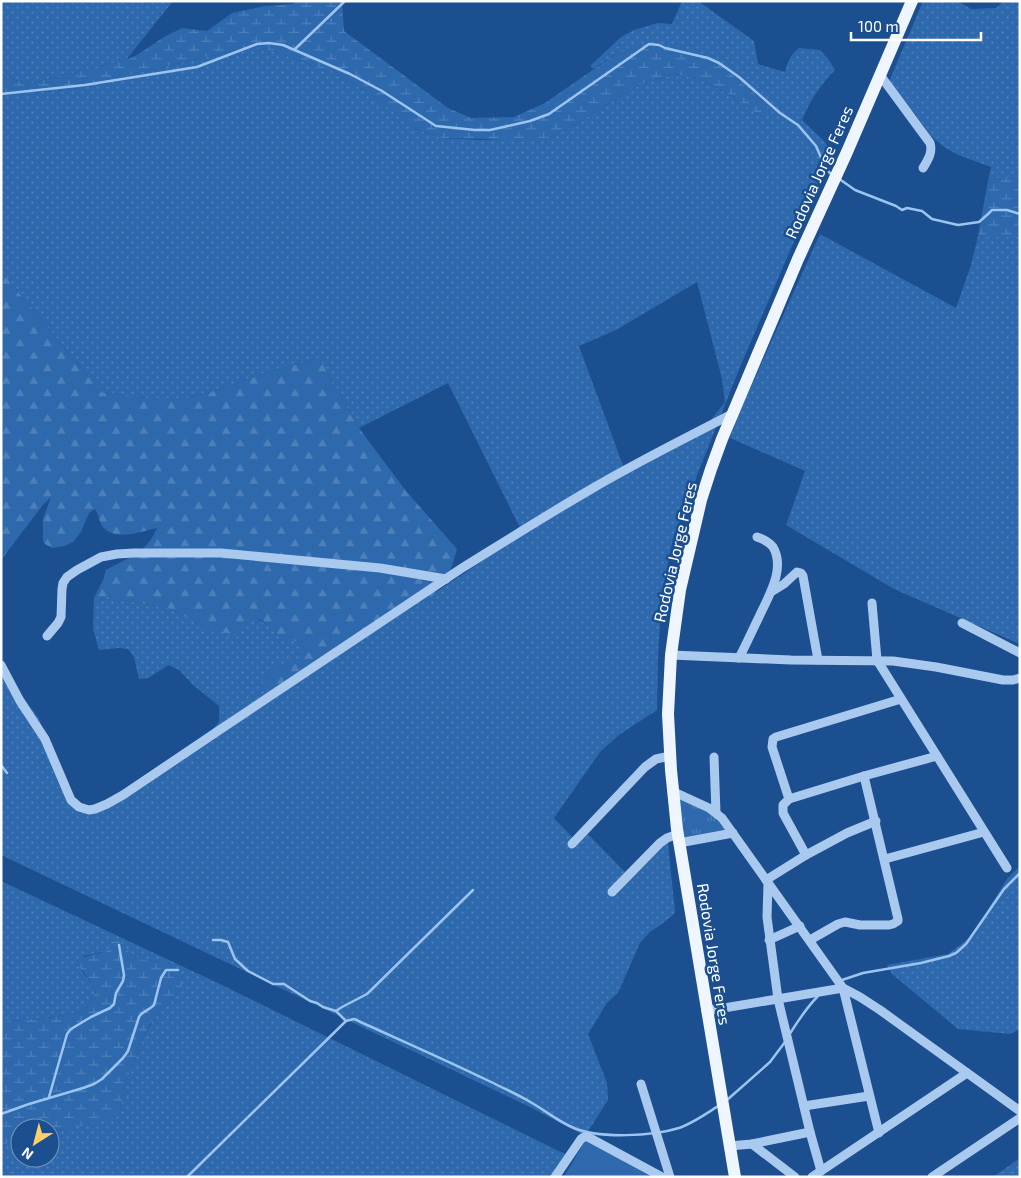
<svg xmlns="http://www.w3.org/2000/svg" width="1021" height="1178" font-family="'Exo 2',sans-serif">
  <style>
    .grass { fill: url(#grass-dots); fill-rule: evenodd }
    .forest { fill: url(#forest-firs) }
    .wetland { fill: url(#wetland-marsh) }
    .park { fill: url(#park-tufts) }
    .garden { fill: #2e69ad }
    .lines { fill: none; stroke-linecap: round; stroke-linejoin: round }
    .stream { stroke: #9cc4f0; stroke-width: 2.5 }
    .minor { stroke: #a9c9ee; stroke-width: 9 }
    .major { stroke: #f0f6ff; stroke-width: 12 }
    .labels { text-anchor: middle; stroke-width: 5; stroke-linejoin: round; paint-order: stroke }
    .street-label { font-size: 16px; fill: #fff; stroke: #1b4f8f }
  </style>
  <defs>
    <pattern id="grass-dots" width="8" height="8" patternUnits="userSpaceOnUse" patternTransform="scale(1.25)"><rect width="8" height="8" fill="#2e69ad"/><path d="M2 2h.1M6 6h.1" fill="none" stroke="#4d80b9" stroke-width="1.8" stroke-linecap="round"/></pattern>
    <pattern id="forest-firs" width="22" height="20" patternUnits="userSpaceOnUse" patternTransform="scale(1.25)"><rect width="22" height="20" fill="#2e69ad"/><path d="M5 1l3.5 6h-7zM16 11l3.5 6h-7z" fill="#4d80b9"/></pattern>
    <pattern id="wetland-marsh" width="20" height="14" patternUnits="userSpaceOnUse" patternTransform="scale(1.25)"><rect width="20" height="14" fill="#2e69ad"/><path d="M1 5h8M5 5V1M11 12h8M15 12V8" fill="none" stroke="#4d80b9"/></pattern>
    <pattern id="park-tufts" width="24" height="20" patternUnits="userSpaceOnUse" patternTransform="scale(1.25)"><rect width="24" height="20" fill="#2e69ad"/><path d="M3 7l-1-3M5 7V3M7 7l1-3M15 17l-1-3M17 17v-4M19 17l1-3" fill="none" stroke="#4d80b9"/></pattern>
  </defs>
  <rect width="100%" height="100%" fill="#1b4f8f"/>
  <g class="grass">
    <path d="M1,1H173L126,60L32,83L19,81L1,76Z"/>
    <path d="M682,1H698L754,41L758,64L785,72C788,61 790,55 799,48L820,50L829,60L835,70C820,85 810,101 802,120L824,141L835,156L829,170L820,181L740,367L697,475L686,514L679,523L673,538L662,593L658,656L657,710L619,735L600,752L554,818L573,838L586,832L625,872L667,833L675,912L673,915L663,923L650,932L640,943L618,993L607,1003L588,1034L607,1083L608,1100L585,1136L530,1107L1,855V665L39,719L74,809L106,802L198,746L219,722V706L193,685L180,671L169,665L148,678L139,679L134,657L128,649L119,648L99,650L93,629L94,598L114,596L122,600L168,608L211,630L256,618C272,626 281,639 300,642L305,649L298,660L278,667L267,675L397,613L430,599L436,592L523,534L448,383L359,428L319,358L252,377L229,387L188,398H145L101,392L1,271V95L67,90L93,86L114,81L136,73L245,48H263L296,59L334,74L370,93L414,128L442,138L481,140L550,137L576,124L637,86L673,74L698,78L726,92L759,115L765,103L722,66L620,51L593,69L590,66L621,37L634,30L658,23L672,24ZM697,282L722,379L725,402L705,427L624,468L579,346L616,330Z"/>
    <path d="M923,1H958L971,9L996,8L1004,1H1020V178H999L988,181L991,167L958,155L944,147L931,136L915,114L888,84Z"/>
    <path d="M820,234L956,308L971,265L978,236L984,237H1020V644L894,589L786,525L805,471L730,438L740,411Z"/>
    <path d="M1020,866V1029L1010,1034L958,1029L892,974L887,965L948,954L972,936L1007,879Z"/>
    <path d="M1,881L220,984L573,1158L561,1177H1V1145L20,1140V1158H50V1128H47L49,1127L63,1130L121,1107L125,1086L140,1044L149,1027L157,1016L181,989L173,964L139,959L130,953L107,951L84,956L82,972L91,982L96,991L88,1005L79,1012L54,1017L1,1022Z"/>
    <path d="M1020,1158V1177H993Z"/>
  </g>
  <path class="forest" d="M1,271L101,392L145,398H188L229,387L252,377L319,358L359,428L406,491L457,549L449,576L430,599L397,613L301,677L266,691L262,681L267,675L278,667L297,660L305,649L300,642L289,640L279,636L263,621L256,618L238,635L211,630L168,608L122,600L114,596L94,598L103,580L106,570C129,557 146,554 157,528C142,531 116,542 103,527C99,523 99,515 95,509L89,513L81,532L73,542L64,546L52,548L45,544L43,541V519L51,497L42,506L1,560Z"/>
  <g class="wetland">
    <path d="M296,1H342L344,31L448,108L471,118L514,117L545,103L620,51L642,44L678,47L705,55L722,66L765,103L767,107V112L759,115L726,92L698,78L673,74L637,86L576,124L550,137L530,140L442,138L414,128L370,93L334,74L296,59L263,48H245L136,73L114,81L93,86L67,90L1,95V76L19,81L32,83L126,60L137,55L164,37L182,28L207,31L232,13L265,6L293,4Z"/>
    <path d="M1017,177L1020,178V237H984L978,236L988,181L999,178Z"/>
    <path d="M116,939L130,953L139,959L173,964L183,978L181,989L157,1016L149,1026L140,1044L125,1086L121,1107L107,1120L63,1130L49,1127L47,1128H20V1140L1,1145V1022L54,1017L79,1012L88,1005L96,991L91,982L78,965L84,957L107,951Z"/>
  </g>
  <path class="park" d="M675,796L707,811L720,819L728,832L682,839Z"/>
  <path class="garden" d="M586,1139L651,1177H564Z"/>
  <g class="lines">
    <g class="stream">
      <path d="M294,50L345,1"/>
      <path d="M1,94L85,85L197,67L257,44L269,43L283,45L350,74L382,91L436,126L475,130H490L530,121L549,114L649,44L659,45L665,48L708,58L719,63L739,77L780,113L798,125L816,146L826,169L831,174"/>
      <path d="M838,178L855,190L896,206L902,210L907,208L922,211L932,219L958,225L979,222L987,215L992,210H1007L1020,214"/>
      <path d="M1,765L7,773"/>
      <path d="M213,940H221L228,942L235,959L248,971L273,984H284L310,1001L317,1003L323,1007L336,1011L346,1021"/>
      <path d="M842,980L863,973L921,963L949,956L956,953L966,944L1004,889L1020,873"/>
      <path d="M336,1011L342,1007L367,994L473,890"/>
      <path d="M789,1035C798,1021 806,1008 818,996"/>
      <path d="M49,1097L67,1034L71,1029L91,1017L110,1008L114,1004L116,993L123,981L124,975L119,945"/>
      <path d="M727,1100L770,1062L785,1042"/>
      <path d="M1,1114L29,1104L83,1088L94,1084L102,1079L123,1058L128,1051L139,1017C142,1011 150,1010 154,1005L161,978L166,970H178"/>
      <path d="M187,1177L346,1021L354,1019C400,1040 446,1060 491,1082C505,1089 519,1095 532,1103C546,1111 559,1122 574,1128C599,1139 653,1136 679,1128C693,1123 706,1114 718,1106"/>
    </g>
    <g class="minor">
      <path d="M880,75L930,143C933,152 928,160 923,168"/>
      <path d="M771,592L784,584L797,572L801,573L803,576L818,660"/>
      <path d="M872,603L877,660L1007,868"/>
      <path d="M962,623L1020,653"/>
      <path d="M47,636L58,623L61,617L62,589L63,583L67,577L77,570L101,557L117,554L134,553H221L380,568L446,579"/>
      <path d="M671,655L791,660L893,661L936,667L1003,680H1013L1020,678"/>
      <path d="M739,658C746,645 752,631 759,617C768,597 786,569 773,547C769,542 763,539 757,537"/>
      <path d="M1,665L20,701L45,739L71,800L79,807L89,810L95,809L107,804L123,795L218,731L462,568C504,542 545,516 588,491C635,463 684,439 732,414"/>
      <path d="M714,757L716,813"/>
      <path d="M672,791L709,808L722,818L843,988L879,1133"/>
      <path d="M789,799L864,776L937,756"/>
      <path d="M679,843L733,833"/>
      <path d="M572,844L645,767L656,759L670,756"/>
      <path d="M806,855L847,833L876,821"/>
      <path d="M885,859L984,832"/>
      <path d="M766,880L806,855L783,813V805L789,799L772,747L773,739L776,737L901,699"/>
      <path d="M768,884L767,917L778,999L810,1132L821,1171"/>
      <path d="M612,892L660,843L667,838L678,834"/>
      <path d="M769,940L800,926"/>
      <path d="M810,940L838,924L845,922L860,925H889L893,924L898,921V919L864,776"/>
      <path d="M706,1011L843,988L860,997L880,1010L1020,1111"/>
      <path d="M641,1084L670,1177"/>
      <path d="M804,1106L869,1096"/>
      <path d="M752,1144L795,1177"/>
      <path d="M729,1146L752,1144L810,1132"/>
      <path d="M555,1177L581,1139L584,1137H588L662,1177"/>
      <path d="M812,1177L967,1073"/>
      <path d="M932,1177L1020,1118"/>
    </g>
    <path class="major" d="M735,1177L677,829L671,770L668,714L671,655L680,590L701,500L711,469L722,439L798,259L847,152L912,1"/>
  </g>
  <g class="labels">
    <g class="street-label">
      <text transform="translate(819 172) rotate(-66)" y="6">Rodovia Jorge Feres</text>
      <text transform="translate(675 552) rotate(-77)" y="6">Rodovia Jorge Feres</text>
      <text transform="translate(714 954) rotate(81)" y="6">Rodovia Jorge Feres</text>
    </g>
  </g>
  <rect width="1021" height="1178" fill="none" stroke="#ffffff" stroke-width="5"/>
  <g transform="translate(35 1143) rotate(216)"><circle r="24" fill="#1b4f8f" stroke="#7695bc"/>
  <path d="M0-4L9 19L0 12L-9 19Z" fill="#ffd166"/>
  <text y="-8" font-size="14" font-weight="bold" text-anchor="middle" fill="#ffffff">N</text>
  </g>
  <path d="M851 32v8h130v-8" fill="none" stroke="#ffffff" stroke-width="2.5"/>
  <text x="858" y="32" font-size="15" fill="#ffffff" stroke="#1b4f8f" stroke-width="4" paint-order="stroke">100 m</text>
</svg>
